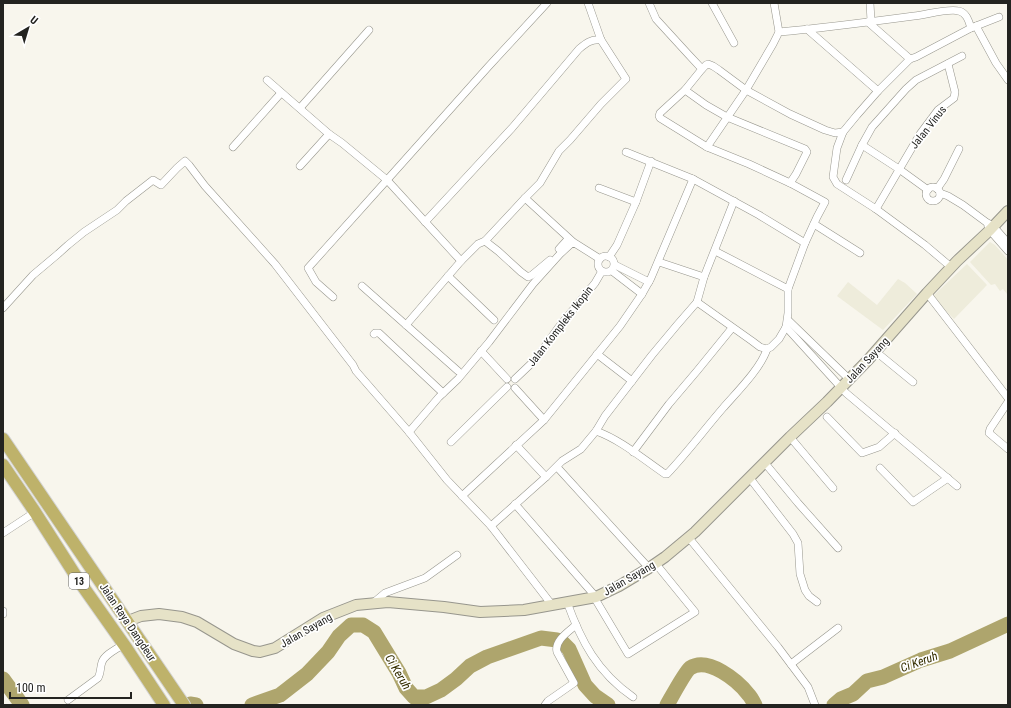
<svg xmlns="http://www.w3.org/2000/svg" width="1011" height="708" font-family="'Roboto Condensed',sans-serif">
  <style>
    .built { fill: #eeecdb }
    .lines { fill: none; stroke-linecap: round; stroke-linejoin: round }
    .river { stroke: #aea56d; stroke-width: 15 }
    .minor-casing { stroke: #97968d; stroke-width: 8 }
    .secondary-casing { stroke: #97968d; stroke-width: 12 }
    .trunk-casing { stroke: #d3d3d2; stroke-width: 14 }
    .minor { stroke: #fff; stroke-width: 7 }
    .secondary { stroke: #e6e2c7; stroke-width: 10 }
    .trunk { stroke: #beb26a; stroke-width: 12 }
    .labels { text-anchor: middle; stroke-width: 3.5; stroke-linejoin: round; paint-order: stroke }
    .shield { fill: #fff; stroke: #656563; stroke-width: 1 }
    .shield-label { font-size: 10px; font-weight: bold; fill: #232320 }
    .street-label { font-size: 11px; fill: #232320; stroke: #fff }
    .water-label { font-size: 12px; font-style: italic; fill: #352e00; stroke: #fff }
  </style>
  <rect width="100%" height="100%" fill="#f8f6ed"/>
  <g class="built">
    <path d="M990,242L995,245L1008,260L1007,294L1003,289L1000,291L995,284L991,285L970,262Z"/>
    <path d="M967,264L987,285L954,319L932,297Z"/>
    <path d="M898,279L905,283L917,294L883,330L837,296L848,282L877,305Z"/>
  </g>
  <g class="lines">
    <g class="river">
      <path d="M3,679L22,705"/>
      <path d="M187,705L190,704L196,705"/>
      <path d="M252,705L280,695L307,674L328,652L339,636L351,625H363L374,632L399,673L406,688L414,697H426L441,690L456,679L470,666L487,657L541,638L557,640L562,642L569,649L585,685L595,696L608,705"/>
      <path d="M667,705C671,698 685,672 690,668C708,656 738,681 748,694C751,697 753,701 755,705"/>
      <path d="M834,705L841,699L853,694L867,681L883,677L921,660L950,651L1008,624"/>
    </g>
    <g class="minor-casing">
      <g id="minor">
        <path d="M649,3L656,19L688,54L702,69"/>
        <path d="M712,3L734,43"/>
        <path d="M774,3L779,32"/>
        <path d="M870,3L871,21"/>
        <path d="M868,22L910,59"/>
        <path d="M976,26L996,63L1008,80"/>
        <path d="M807,29L878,91"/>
        <path d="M267,80L329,134"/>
        <path d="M685,90L706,105L727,117L805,149L807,152L796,174L790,183"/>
        <path d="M300,108L369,30"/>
        <path d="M862,145L899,169L928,190"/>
        <path d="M233,147L281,93"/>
        <path d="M707,147L746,90L773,44L779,32C824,28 869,22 914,16C926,15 948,8 959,11C967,13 969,22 971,28"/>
        <path d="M626,152L693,179L759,215L805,243"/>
        <path d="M300,166L329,134L342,143L387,180L308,268L316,282L333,297"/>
        <path d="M846,180L862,145L872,127L906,89L916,80L962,56"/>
        <circle cx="933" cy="194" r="7"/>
        <path d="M599,188L636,202"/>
        <path d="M937,189L944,179L959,149"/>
        <path d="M940,193L948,196L963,205L986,222L993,226L1008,243"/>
        <path d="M525,198L572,241"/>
        <path d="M876,209L920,134L938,110L954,98L955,92L948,64"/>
        <path d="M425,222L512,128L579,49C586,43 591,39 601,40"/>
        <path d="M814,224L860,253"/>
        <path d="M988,226L994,235L1008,251"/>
        <path d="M485,241L498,251L521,272L528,277L532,275L550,260"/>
        <path d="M559,249L568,239"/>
        <path d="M715,251L788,289"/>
        <circle cx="606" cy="264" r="8"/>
        <path d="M609,257L617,245L636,202L651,161"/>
        <path d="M461,261L478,244L485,241L525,198L540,183L559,151L570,140L601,104L626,79L601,40L588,3"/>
        <path d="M659,262L704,277"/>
        <path d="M615,265L649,282"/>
        <path d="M951,267L925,245L876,209L837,184L833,177L837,148L843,132L857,115L878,91L910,59L916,57L971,28L999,17"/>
        <path d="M612,271L642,294"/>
        <path d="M448,276L494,320"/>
        <path d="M362,286L458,371"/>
        <path d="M927,293L1008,398"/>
        <path d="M697,302L752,341L760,347L767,349L771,347L779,339L786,327L788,313V289L805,243L817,217L825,202L790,183L749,164L707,147L660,118L659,116L660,113L685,90L702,69L706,65L708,64L713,66L719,70L746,90L790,114L825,130L835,133L843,132"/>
        <path d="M3,308L33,275L58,254L68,245L84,232L117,210L126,201L153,180L161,185L177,168L185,161L189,165L205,186L275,264L353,365L356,371L409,432L447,480L491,526L552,605"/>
        <path d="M788,320L849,379"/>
        <path d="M406,325L461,261L387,180L488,67L547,3"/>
        <path d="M786,327L846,393L957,486"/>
        <path d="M374,334L375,333H379L443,393"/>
        <path d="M481,351L507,379"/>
        <path d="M875,351L913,382"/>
        <path d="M597,354L632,381"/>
        <path d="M515,379L535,360L558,328L595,283L602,271"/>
        <path d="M515,388L544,420"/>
        <path d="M1008,402L990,429L989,433L1008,449"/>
        <path d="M827,417L862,453L879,447L895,433"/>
        <path d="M596,431C621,440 643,459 665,474H667C687,453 704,430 723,408C737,392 761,368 767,349"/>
        <path d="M409,432L439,397L458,379L489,342L533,284L560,254L573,242L600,259"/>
        <path d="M790,437L833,488"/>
        <path d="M451,442L507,387"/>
        <path d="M516,445L546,477"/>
        <path d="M633,452L669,404L697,371L732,328"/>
        <path d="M764,462L798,503L838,548"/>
        <path d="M557,467L649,568"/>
        <path d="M880,468L913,502L948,478"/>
        <path d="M749,477L793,534L798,543L800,574L805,590L809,596L817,602"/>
        <path d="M462,496L544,420L620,326L642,294L651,278L693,179"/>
        <path d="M515,504L596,597"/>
        <path d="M491,526L546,477L562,461L581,449L596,431L605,416L652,355L677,325L697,302L704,277L734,201"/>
        <path d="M3,533L35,512"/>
        <path d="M689,538L778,647L808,687L815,705"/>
        <path d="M594,597L628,654L695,612L656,564"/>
        <path d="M567,602C581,641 597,672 633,697"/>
        <path d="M373,603L385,593L425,578L457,555"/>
        <path d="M3,611V614"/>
        <path d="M791,664L838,628"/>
        <path d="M68,700L98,678C101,673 100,668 102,662C105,654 117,649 124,644"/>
        <path d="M545,705L548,701L574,683L557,652C554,641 568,632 576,625"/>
      </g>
    </g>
    <g class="secondary-casing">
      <path id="secondary" d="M128,621L141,616L159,614L182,617L197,622L234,644L253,651L260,652L275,648L323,618L356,605L388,602L444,607L480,612L524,610L596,597L619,586L649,568L665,557L695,532L790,437L827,402L868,360L927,293L957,261L990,230L1008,211"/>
    </g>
    <g class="trunk-casing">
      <g id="trunk">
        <path d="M3,439L184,705"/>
        <path d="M3,465L35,512L79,581L127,649L164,705"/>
      </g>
    </g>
    <use href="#minor" class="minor"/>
    <use href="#secondary" class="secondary"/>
    <use href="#trunk" class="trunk"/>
  </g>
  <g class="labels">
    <rect class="shield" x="69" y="573" width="20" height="16" rx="3"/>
    <g class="shield-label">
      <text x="79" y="585">13</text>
    </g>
    <g class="street-label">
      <text transform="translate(928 127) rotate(-52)" y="4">Jalan Vinus</text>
      <text transform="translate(560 326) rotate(-52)" y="4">Jalan Kompleks Ikopin</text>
      <text transform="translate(867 360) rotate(-47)" y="4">Jalan Sayang</text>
      <text transform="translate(629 578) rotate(-30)" y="4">Jalan Sayang</text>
      <text transform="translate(128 622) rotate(56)" y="4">Jalan Raya Dangdeur</text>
      <text transform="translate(306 630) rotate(-30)" y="4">Jalan Sayang</text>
    </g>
    <g class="water-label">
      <text transform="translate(919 662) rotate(-20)" y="4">Ci Keruh</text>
      <text transform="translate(398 672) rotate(59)" y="4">Ci Keruh</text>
    </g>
  </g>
  <rect width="1011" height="708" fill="none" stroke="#232320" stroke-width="8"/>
  <g transform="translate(28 28) rotate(38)" stroke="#ffffff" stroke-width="3" paint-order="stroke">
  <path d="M0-3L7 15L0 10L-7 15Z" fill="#232320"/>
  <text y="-6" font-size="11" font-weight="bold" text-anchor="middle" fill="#232320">U</text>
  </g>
  <path d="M10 692v6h121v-6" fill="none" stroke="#232320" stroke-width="2"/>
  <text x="16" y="692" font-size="12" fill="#232320" stroke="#ffffff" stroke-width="3" paint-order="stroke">100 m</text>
</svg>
